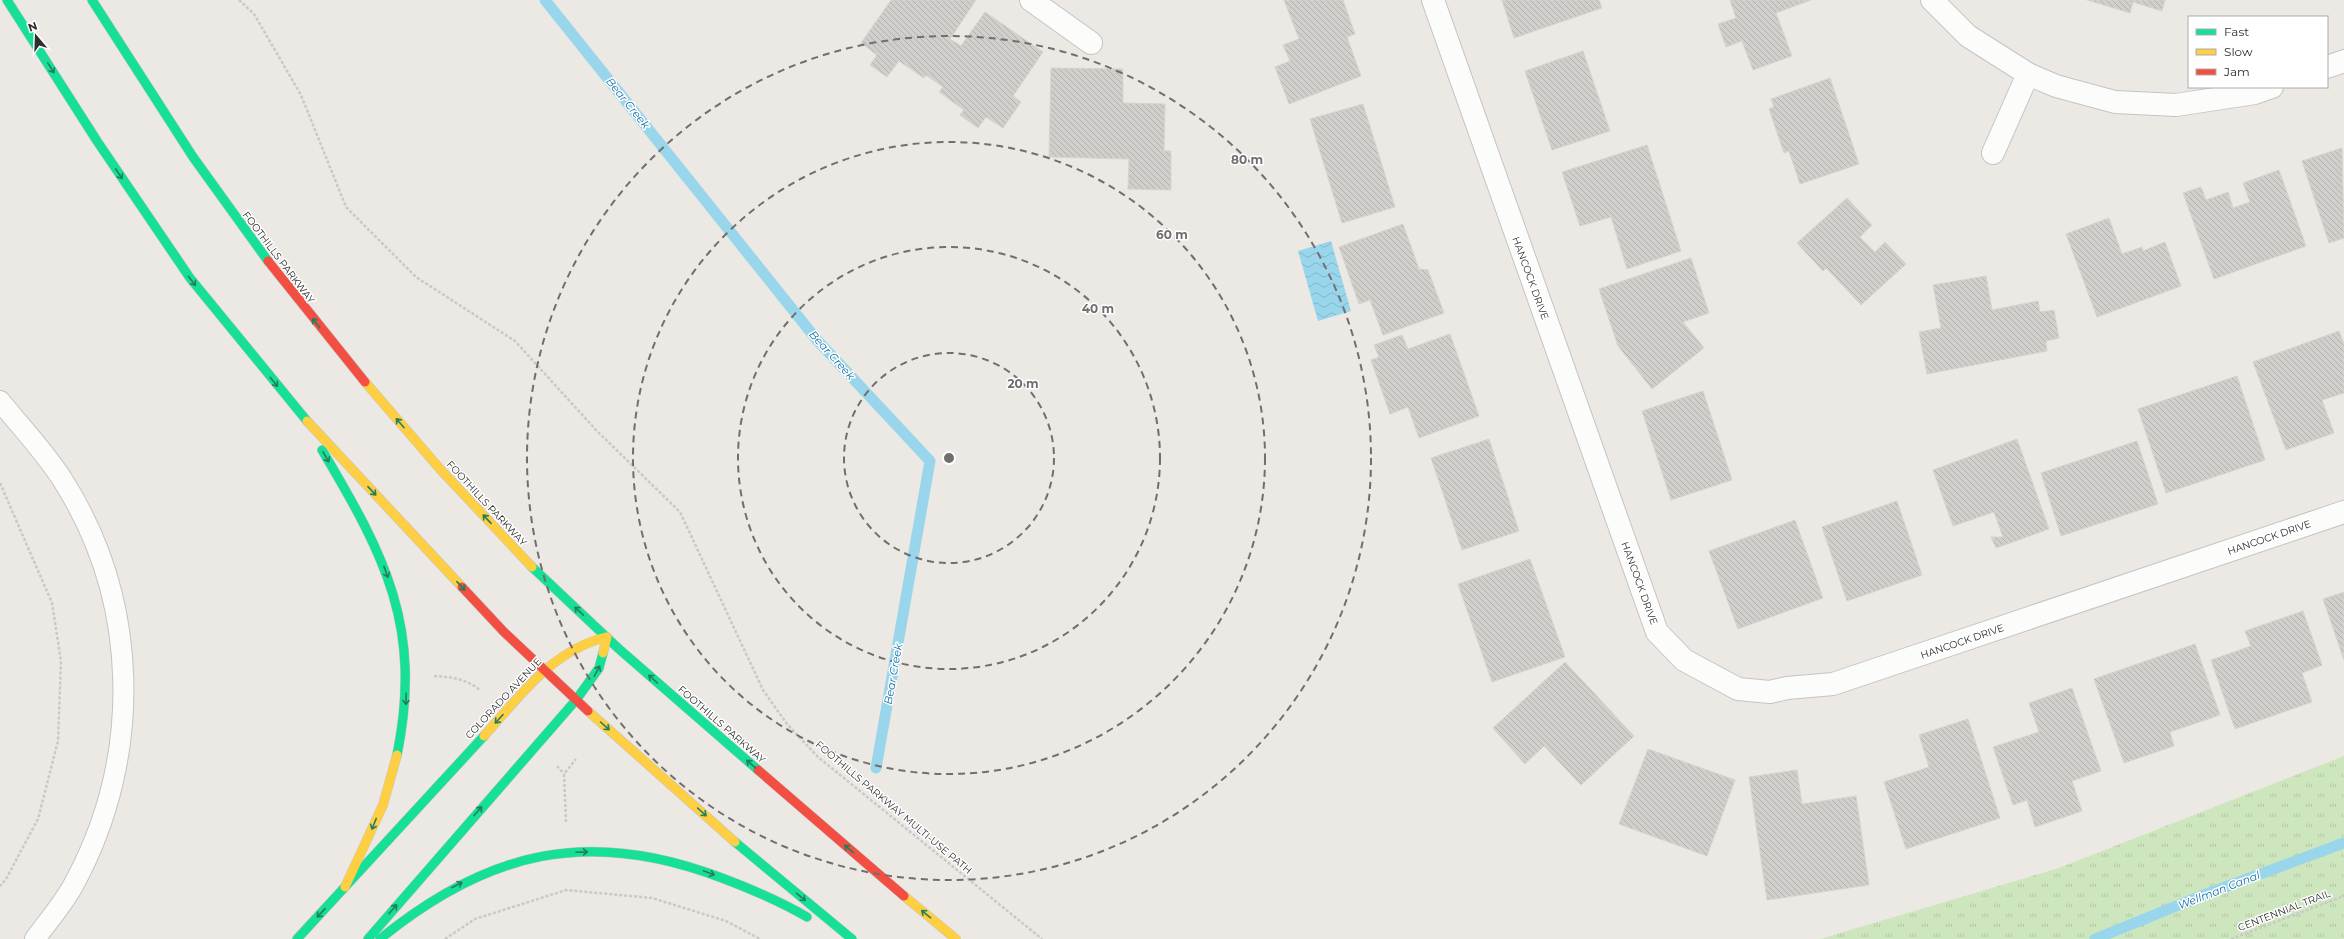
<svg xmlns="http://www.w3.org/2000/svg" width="2344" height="939" font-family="Montserrat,sans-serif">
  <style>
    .park { fill: url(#park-tufts) }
    .water { fill: url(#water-waves) }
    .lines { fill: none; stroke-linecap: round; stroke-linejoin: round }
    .stream { stroke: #99d6ec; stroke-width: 11 }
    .building { fill: url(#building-back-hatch); stroke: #d7d4d0 }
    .lane-casing { stroke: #c5c4c5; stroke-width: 22 }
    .street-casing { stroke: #c5c4c5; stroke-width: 24 }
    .fast-casing { stroke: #c5c4c5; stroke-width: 10 }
    .slow-casing { stroke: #c5c4c5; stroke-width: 10 }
    .jam-casing { stroke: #c5c4c5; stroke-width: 10 }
    .path { stroke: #c9c9c8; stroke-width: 2.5; stroke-dasharray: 3 2; stroke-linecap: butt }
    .lane { stroke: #fcfcfb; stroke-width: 20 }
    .street { stroke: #fcfcfb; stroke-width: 22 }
    .fast { stroke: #16e098; stroke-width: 9 }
    .slow { stroke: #ffcf43; stroke-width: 9 }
    .jam { stroke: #f24e42; stroke-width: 9 }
    .oneway { stroke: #237e5e }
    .ring { fill: none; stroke: #706f6e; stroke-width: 2; stroke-dasharray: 7 5 }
    .labels { text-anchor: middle; stroke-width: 3; stroke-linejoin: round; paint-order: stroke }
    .street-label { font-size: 10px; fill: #2e2e2e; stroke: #fff }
    .water-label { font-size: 11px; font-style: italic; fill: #0d6fa3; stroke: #fff }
    .centre { fill: #706f6e; stroke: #fff; stroke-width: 2 }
    .ring-label { font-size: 12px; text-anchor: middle; font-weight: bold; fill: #706f6e; stroke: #fff; stroke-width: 3; stroke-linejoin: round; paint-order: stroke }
  </style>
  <defs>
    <pattern id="park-tufts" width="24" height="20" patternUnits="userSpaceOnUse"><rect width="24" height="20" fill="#cee6be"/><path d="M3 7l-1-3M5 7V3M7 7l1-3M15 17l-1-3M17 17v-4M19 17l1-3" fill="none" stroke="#b1c6a4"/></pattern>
    <pattern id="water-waves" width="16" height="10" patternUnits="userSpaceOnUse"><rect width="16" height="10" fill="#99d6ec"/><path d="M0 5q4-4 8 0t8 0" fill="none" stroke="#84b8cb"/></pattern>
    <pattern id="building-back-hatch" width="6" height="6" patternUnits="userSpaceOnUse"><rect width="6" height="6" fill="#d1cecb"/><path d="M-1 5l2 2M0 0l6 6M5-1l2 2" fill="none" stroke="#b4b1af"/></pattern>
  </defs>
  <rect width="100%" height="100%" fill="#ece8e4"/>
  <path class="park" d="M2344,756V939H1820L2059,868Z"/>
  <path class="water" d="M1331,241L1351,311L1318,321L1298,251Z"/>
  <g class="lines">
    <g class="stream">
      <path d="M545,0L817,340L930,461L876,768"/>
      <path d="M2095,939L2201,896L2344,843"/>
    </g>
  </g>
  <g class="building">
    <path d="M891,0H976L950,39L961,46L985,12L1043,52L1013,96L1021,102L1003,128L986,117L978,128L960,115L964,110L939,92L943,87L926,75L924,78L899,61L887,77L870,65L877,55L861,43Z"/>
    <path d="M1284,0H1343L1355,34L1347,37L1361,76L1289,104L1275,67L1290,61L1283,45L1299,39Z"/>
    <path d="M1502,0H1599L1602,8L1514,38Z"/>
    <path d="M1730,0H1811L1776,13L1792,56L1753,70L1742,41L1726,47L1718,24L1736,18Z"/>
    <path d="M2087,0H2165L2162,11L2133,2L2130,13Z"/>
    <path d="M1583,51L1610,131L1552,150L1525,71Z"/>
    <path d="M1051,68L1123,69V103L1165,104L1164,151H1171V190L1128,189L1129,159L1049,157Z"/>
    <path d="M1830,78L1859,164L1800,184L1789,151L1784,153L1769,109L1774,107L1771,99Z"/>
    <path d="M1363,104L1395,207L1342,223L1310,119Z"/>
    <path d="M1647,145L1681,251L1627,269L1611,217L1580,226L1562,172Z"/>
    <path d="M2342,148L2344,238L2329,243L2302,161Z"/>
    <path d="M2279,170L2306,246L2214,279L2183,193L2201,187L2206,200L2228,192L2233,208L2250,202L2243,183Z"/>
    <path d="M1847,198L1872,225L1860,237L1875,252L1885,242L1906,264L1861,305L1826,268L1823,271L1797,243Z"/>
    <path d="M2109,218L2122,254L2142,247L2143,251L2165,242L2181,286L2097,317L2066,234Z"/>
    <path d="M1403,224L1419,269L1428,270L1444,313L1383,335L1370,300L1359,304L1339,247Z"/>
    <path d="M1691,258L1709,313L1683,322L1704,348L1652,389L1618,346L1599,289Z"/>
    <path d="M1986,276L1992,310L2038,301L2040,312L2054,310L2059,338L2046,341L2047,351L1927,374L1919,332L1941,328L1933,285Z"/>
    <path d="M2339,331L2344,344V393L2322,400L2334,433L2286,450L2253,362Z"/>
    <path d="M1450,334L1479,416L1419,438L1408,407L1390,414L1371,360L1379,357L1374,345L1402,335L1408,349Z"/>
    <path d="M2237,376L2265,460L2166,493L2138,409Z"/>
    <path d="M1703,391L1732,480L1671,500L1642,411Z"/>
    <path d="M1489,439L1519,531L1462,550L1431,458Z"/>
    <path d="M2017,439L2049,529L1996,548L1991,537H2003L1994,512L1953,526L1933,470Z"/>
    <path d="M2137,441L2158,504L2061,536L2041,473Z"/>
    <path d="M1897,501L1922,575L1847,601L1822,527Z"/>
    <path d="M1795,520L1823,598L1738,629L1709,551Z"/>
    <path d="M1530,559L1565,657L1492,682L1458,584Z"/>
    <path d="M2344,592V660L2323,599Z"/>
    <path d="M2303,611L2322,665L2302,673L2312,702L2235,729L2211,660L2251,646L2245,631Z"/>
    <path d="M2195,644L2220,715L2170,732L2174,746L2124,763L2094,679Z"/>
    <path d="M1565,662L1634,736L1581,785L1544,746L1525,764L1493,728Z"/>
    <path d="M2072,688L2101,771L2072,781L2082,811L2035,827L2027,800L2013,805L1993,747L2039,732L2029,703Z"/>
    <path d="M1968,719L2000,818L1906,849L1884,782L1929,767L1919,735Z"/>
    <path d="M1648,749L1735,780L1707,856L1619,824Z"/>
    <path d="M1797,770L1802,804L1856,796L1869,885L1767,900L1749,777Z"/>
  </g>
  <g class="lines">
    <g class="lane-casing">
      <path id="lane" d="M0,401C20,426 44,451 62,479C140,601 143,755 75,882C65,902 48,921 35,939"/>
    </g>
    <g class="street-casing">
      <g id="street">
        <path d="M1031,0L1091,43"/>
        <path d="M1433,0L1657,632L1684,660L1738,689L1770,692L1787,688L1833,684L2344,512"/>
        <path d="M1932,0L1968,36L2028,74L2056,86L2115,102L2176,105L2255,93L2272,87"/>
        <path d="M2327,67L2344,61"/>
        <path d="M1993,153L2028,74"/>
      </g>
    </g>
    <g class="fast-casing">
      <g id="fast">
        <path d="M7,0L97,141L190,278L307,421"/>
        <path d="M92,0L193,157L268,261"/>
        <path d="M322,450C385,556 423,627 397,755"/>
        <path d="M532,567L619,649L758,770"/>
        <path d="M735,842L852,939"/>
        <path d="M297,939L484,736"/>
        <path d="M368,939L576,700L599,668L603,653"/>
        <path d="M380,939C488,851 589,827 722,878C751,889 780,901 807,917"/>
      </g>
    </g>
    <g class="slow-casing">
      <g id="slow">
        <path d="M365,382L440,469L532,567"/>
        <path d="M307,421L462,587"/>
        <path d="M588,711L735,842"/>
        <path d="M484,736C520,696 552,650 607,637L603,653"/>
        <path d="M345,887L383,805L397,755"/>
        <path d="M904,896L956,939"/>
      </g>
    </g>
    <g class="jam-casing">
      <g id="jam">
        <path d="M268,261L365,382"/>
        <path d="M462,587L504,632L588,711"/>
        <path d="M758,770L904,896"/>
      </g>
    </g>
    <g class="path">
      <path d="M239,0L254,14L301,95L346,207L416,277L515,341L596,430L680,512L763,690L787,724L818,757L1042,939"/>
      <path d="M0,483L52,603L61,661L58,741L38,819L6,879L0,886"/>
      <path d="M434,676C452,677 466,679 480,690"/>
      <path d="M557,766L564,774"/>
      <path d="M566,822L564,774L576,759"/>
      <path d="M445,939L475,919L566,890L652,898L726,921L760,939"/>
      <path d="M2231,939L2344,896"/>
    </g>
    <use href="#lane" class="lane"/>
    <use href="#street" class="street"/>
    <use href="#fast" class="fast"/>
    <use href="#slow" class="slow"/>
    <use href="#jam" class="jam"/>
  </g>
  <defs><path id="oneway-shaft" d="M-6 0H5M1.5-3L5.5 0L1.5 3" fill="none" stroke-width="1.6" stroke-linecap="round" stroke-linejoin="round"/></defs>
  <g class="oneway">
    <use href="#oneway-shaft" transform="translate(51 68) rotate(58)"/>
    <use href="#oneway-shaft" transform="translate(119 174) rotate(56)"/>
    <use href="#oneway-shaft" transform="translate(192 281) rotate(52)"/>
    <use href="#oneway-shaft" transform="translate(316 323) rotate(-129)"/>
    <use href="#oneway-shaft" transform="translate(274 382) rotate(51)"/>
    <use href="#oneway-shaft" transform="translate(400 423) rotate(-131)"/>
    <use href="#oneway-shaft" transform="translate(326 457) rotate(59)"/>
    <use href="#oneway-shaft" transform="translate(372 491) rotate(47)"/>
    <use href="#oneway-shaft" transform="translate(487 519) rotate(-133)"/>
    <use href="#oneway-shaft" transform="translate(386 572) rotate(70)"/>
    <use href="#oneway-shaft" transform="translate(461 586) rotate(47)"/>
    <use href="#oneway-shaft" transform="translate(579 611) rotate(-137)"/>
    <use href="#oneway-shaft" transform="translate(597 671) rotate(-62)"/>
    <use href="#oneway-shaft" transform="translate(653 679) rotate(-138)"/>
    <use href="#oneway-shaft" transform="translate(406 699) rotate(91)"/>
    <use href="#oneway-shaft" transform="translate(499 719) rotate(132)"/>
    <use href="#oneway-shaft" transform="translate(605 726) rotate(42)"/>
    <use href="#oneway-shaft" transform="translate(751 764) rotate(-139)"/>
    <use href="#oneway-shaft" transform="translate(478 811) rotate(-49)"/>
    <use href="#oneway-shaft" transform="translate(702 812) rotate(42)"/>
    <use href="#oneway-shaft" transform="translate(374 824) rotate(112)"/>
    <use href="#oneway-shaft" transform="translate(849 849) rotate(-139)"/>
    <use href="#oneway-shaft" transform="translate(582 852) rotate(-2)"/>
    <use href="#oneway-shaft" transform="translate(709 873) rotate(21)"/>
    <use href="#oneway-shaft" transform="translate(457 885) rotate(-27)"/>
    <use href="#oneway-shaft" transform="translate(801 897) rotate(40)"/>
    <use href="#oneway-shaft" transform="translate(393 909) rotate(-49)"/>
    <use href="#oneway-shaft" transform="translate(321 913) rotate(133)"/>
    <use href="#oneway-shaft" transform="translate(926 914) rotate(-141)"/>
  </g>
  <g class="ring">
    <circle cx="949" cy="458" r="105"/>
    <circle cx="949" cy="458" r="211"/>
    <circle cx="949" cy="458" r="316"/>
    <circle cx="949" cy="458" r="422"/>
  </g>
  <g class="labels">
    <g class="street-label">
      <text transform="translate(279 257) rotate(53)" y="4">FOOTHILLS PARKWAY</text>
      <text transform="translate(1531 278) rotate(70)" y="4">HANCOCK DRIVE</text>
      <text transform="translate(487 503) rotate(47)" y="4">FOOTHILLS PARKWAY</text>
      <text transform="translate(2269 537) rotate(-19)" y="4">HANCOCK DRIVE</text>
      <text transform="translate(1640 583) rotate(70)" y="4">HANCOCK DRIVE</text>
      <text transform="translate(1962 641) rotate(-19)" y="4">HANCOCK DRIVE</text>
      <text transform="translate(503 698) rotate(-47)" y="4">COLORADO AVENUE</text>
      <text transform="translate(722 724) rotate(41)" y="4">FOOTHILLS PARKWAY</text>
      <text transform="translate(894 807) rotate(40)" y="4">FOOTHILLS PARKWAY MULTI-USE PATH</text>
      <text transform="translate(2284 910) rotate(-21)" y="4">CENTENNIAL TRAIL</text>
    </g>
    <g class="water-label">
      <text transform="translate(628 103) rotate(51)" y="4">Bear Creek</text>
      <text transform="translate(832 355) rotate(48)" y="4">Bear Creek</text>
      <text transform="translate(893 674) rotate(-80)" y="4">Bear Creek</text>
      <text transform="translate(2219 890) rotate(-21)" y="4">Wellman Canal</text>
    </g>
  </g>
  <circle cx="949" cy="458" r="6" class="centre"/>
  <g class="ring-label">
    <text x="1247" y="164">80 m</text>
    <text x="1172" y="239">60 m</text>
    <text x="1098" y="313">40 m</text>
    <text x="1023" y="388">20 m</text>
  </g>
  <rect x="2188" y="16" width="140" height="72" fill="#ffffff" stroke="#ababab"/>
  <rect x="2196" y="29" width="20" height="6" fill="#16e098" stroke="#ababab"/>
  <text x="2224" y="36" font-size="12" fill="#2e2e2e">Fast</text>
  <rect x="2196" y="49" width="20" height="6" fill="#ffcf43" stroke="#ababab"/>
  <text x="2224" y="56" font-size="12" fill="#2e2e2e">Slow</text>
  <rect x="2196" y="69" width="20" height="6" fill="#f24e42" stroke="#ababab"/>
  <text x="2224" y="76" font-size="12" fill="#2e2e2e">Jam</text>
  <g transform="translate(36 36) rotate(341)" stroke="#ffffff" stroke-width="3" paint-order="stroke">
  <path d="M0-3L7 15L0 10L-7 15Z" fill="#2e2e2e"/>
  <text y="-6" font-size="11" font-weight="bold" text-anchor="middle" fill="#2e2e2e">N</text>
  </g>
</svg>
